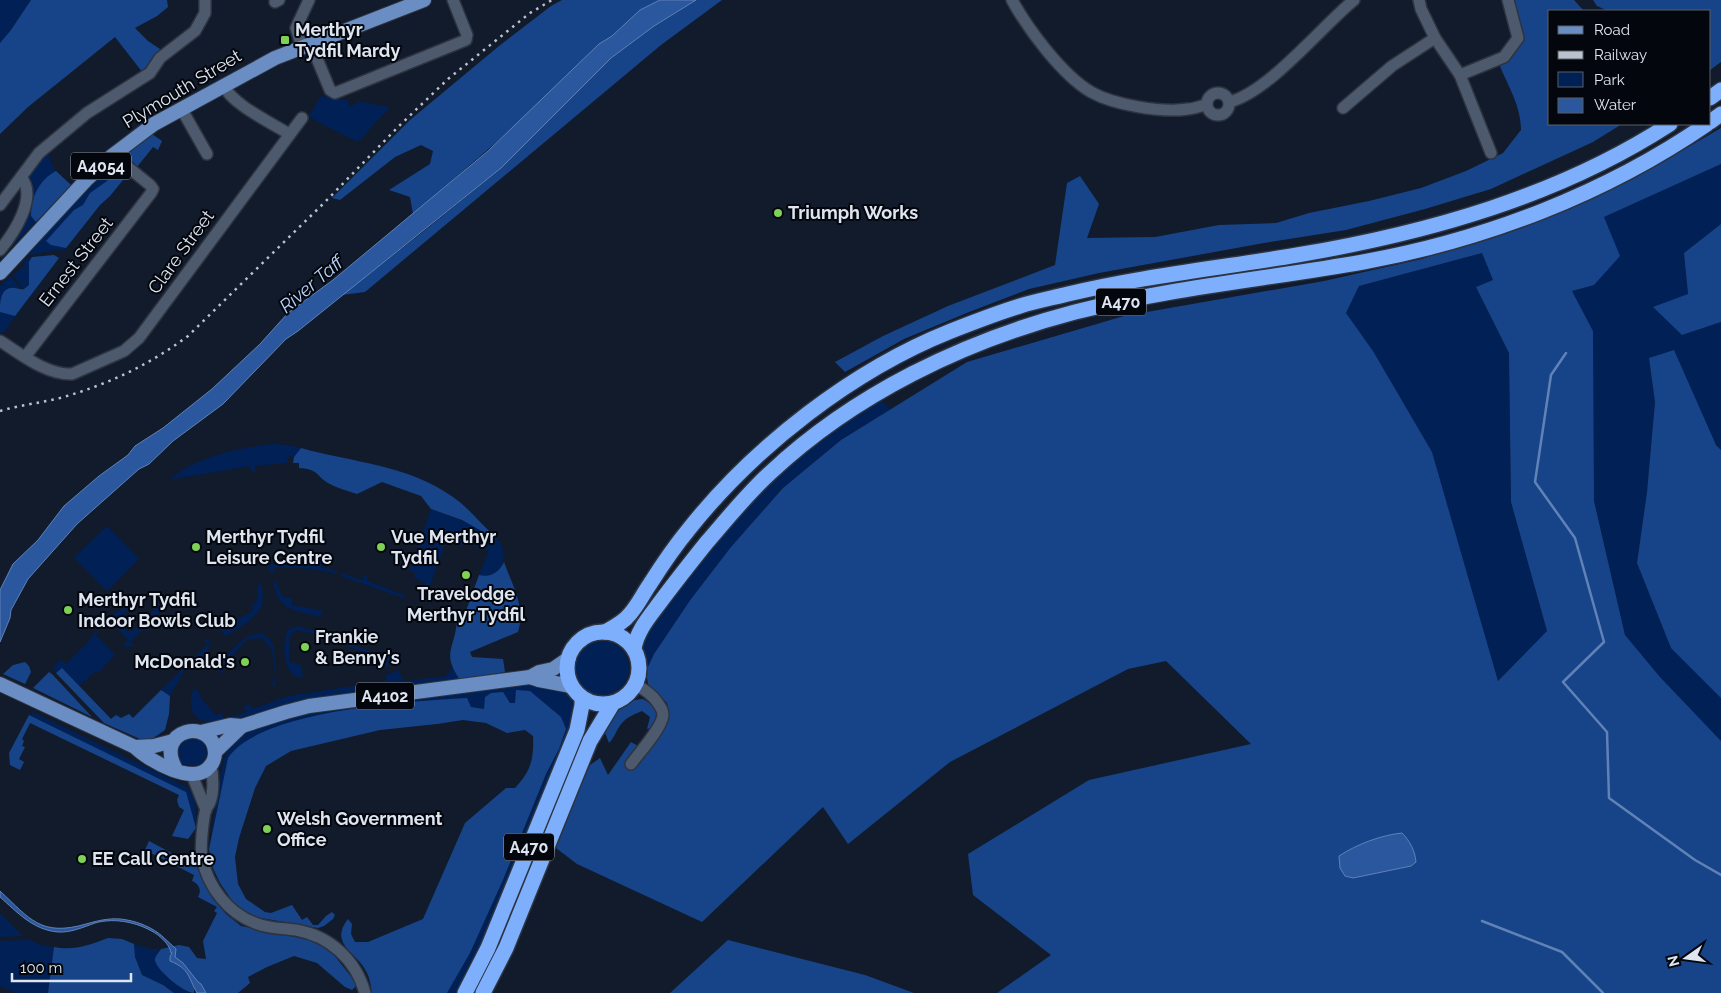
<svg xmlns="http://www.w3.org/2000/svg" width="1721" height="993" font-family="Raleway,sans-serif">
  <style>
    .green { fill: #002056 }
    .forest { fill: #174488; fill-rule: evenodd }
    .water { fill: #2a579d; stroke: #6082b6 }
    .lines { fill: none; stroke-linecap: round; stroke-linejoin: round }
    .stream { stroke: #6082b6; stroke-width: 2.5 }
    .minor-casing { stroke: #2d333f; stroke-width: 14 }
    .major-casing { stroke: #2d333f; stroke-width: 16 }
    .highway-casing { stroke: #2d333f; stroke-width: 18 }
    .minor { stroke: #4d596c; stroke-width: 11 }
    .major { stroke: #6a8dc3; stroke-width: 14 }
    .highway { stroke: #7daffd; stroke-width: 15 }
    .rail { stroke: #bbc3cf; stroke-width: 2.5; stroke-dasharray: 2.5 5; stroke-linecap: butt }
    .poi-dot { fill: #7dd154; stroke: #03060c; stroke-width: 2 }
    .labels { text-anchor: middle; stroke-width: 4; stroke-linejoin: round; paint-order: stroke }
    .shield { fill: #03060c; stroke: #9ca2ac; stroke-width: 1 }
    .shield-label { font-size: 16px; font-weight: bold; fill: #dee5f0 }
    .poi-label { font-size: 18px; font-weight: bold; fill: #dee5f0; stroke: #03060c; text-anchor: start }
    .street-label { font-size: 18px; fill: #dee5f0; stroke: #03060c }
    .water-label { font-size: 19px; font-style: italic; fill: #b7d1f8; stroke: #03060c }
  </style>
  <rect width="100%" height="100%" fill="#111b2b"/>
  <g class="green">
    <path d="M0,0H31L11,30L0,43Z"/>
    <path d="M321,96L347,100L350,106L358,103L357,101L390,107L358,142L318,122L309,116Z"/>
    <path d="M48,150C51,170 56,172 71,185L0,258V253L30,195V172Z"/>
    <path d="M1721,164V224L1684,253L1688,294L1682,335L1721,322V450L1649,358L1655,402L1647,492L1637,563L1671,648L1721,698V741L1660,677L1625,635L1594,501L1593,331L1572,291L1594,285L1604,217Z"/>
    <path d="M112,165H115L127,175L110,196L100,205L64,251L57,250L29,255L43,236Z"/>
    <path d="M1482,253L1493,280L1476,287L1509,353L1511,502L1547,631L1498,681L1432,452L1373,351L1346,313L1359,286Z"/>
    <path d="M54,255L59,258L30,297L13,275L24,266L23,264L28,258Z"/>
    <path d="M11,276L28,299L4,332L0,333V286Z"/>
    <path d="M880,399L891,409L841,440L783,488L731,547L691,599L654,654L646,671L642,647L644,639C674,594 712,542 749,504C788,463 833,429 880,399Z"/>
    <path d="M273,444L288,445L301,448L294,457L289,456L287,463L255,466V472H252L250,466L169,480C175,476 181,470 188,467C213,453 245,447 273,444Z"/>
    <path d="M431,509C440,513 451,516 460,520C469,523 476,529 485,532C488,534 492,535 495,537C512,551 503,580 479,575L489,551L467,543L466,546L447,539L429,588L434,592L423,587L425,582L414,578L415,573L409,570Z"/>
    <path d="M107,526L139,559L107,591L74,558Z"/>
    <path d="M317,560L322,561L321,567L337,571L336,574C315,568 295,567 274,568V573H272L269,571L268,565L285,563L316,565Z"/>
    <path d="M342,573L362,580L365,575L368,576L367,581L404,595L406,590L402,605L403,598L341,576Z"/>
    <path d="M276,581L282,596L293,599L292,605L323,611L320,617C295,610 279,612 273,582Z"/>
    <path d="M261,583C262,590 264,597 262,604C258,618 237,630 225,636L217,627L222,631L232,622L253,611L251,606C259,602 258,595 257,587Z"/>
    <path d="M165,599L166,601L169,599L175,605L172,608L167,604L146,626L150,630L148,632L144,628L130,642L134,646L126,647L124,644L128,640L108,619L116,612L125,608L128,611L123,614L120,623L122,626L128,631L134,630Z"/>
    <path d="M297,626L316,631L315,634L296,630L294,631L290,636L289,662L301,665L303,678C283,677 281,645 288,630Z"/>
    <path d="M98,630L99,631L96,635L115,655L99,672H95L79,686L62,668L56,673L53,667L61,660L66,664L91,639L90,637Z"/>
    <path d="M321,632C345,641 372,656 397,653L401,657L399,659L398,657L387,661L389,666L385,668L383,656L370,658L369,653L364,654L363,651H360L320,636Z"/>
    <path d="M261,633C266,635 271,640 273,645C275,649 276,681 275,686L272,685L275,676L272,650L262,638L250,639L247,640L222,666L224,672L223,674L215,667C227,655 244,634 261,633Z"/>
    <path d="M206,639L211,642L209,644L208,653C203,659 196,659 190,664C185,668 173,690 170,696L161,690L208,644L204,640Z"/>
    <circle cx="602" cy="668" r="27"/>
    <path d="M451,667L460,680C419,686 379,692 338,699C313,703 288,705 263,712C248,715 212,727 199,719C188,712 190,697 194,688L201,694L199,696L216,715L222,713L224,719L246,712L244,706L249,704L252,709L288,696L386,681V675L399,670L402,679L406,681L446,676L449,673Z"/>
    <path d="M525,684C551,686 579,685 572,720L523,846L472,964L456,993H447L470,953L503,880L546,774L559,749L515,703H510V700L484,709L471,707L370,706L320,715L264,731L228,758L209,849L223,760L232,742L246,733L270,722L323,710Z"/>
    <path d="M33,712L187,787C197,798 197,814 196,828L185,792L29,715Z"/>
    <circle cx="192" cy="752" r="15"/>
    <path d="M0,913L23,936L0,937Z"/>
    <path d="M29,940L44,946L54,947L48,993H16L0,986V941Z"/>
    <path d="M134,944L150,949H161L156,955L183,989L189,993H174L163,985L142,975L135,957Z"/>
  </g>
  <g class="forest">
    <path d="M31,0H167L168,7L157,16L135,28L148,41L160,49L155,58L143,73L115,37L28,107L0,134V43L11,30Z"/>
    <path d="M562,0H660L640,10L612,36L599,44L521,121L413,214L410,197L389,190L430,164L433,151L421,145L395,157L340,200L332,198L410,120L499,46L551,6Z"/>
    <path d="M696,0H722L661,45L365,292L342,295L424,231L501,168L611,58L654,26Z"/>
    <path d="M1512,0H1574L1584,11H1550V124H1622L1593,142L1491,189L1425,209L1346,230L1264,243L1099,273L1029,289L969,312L904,339L845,372L835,362L883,336L948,306L1055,265L1067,183L1080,176L1099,204L1087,238L1155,237L1219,225L1276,223L1309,213L1369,201L1421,188L1466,171L1503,153L1521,130C1521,106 1508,86 1499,64L1522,39Z"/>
    <path d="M1593,0H1721V62L1710,70V11H1608L1597,6Z"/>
    <path d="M1721,128V164L1604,217L1620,256L1594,285L1572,291L1593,331L1594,501L1625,635L1660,677L1721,741V993H997L1051,955L973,895L968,854L1089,780L1251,744L1166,661L1128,669L950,762L848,844L823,807L702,922L577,864L556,848L567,815L590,765L600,758L608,775L631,742L645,750L666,723L669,713L667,703L648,684L646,671L654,654L691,599L731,547L783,488L841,440L967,362L1124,316L1324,281L1422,259L1570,208L1633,179ZM1482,253L1493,280L1476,287L1509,353L1511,502L1547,631L1498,681L1432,452L1373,351L1346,313L1359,286Z"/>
    <path d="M152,134L162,141L158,150L153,147L137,167L125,158V154Z"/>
    <path d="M118,167L127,175L110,196L100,205L66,248L51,245L46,241L74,210L83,205L90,193L107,181L113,170Z"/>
    <path d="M56,171L71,185L36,222L31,216C31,197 39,180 56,171Z"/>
    <path d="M1721,224V322L1682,335L1653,307L1688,294L1684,253Z"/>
    <path d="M54,255L59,258L15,316L0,312C0,304 0,289 11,288C15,287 20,290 24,289L29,285V262L32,257Z"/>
    <path d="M1674,350L1716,445L1721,450V698L1671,648L1637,563L1647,492L1655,402L1649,358Z"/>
    <path d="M301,448C354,463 406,464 453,497C466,506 478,520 489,531L485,533L462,520L431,509L421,496L382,482L357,494C349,491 339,489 330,484C316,477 320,469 299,468V463H293L294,457Z"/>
    <path d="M504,562C512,585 526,607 518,632L470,652L472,657L503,659L505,672L460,680C441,652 455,650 457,620L466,611L479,575C491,578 499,572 504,562Z"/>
    <path d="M25,662L29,666L31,672L25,684L3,674L13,665Z"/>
    <path d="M62,668L111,719L116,715L121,718L129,714L133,718L161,690L170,696L169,714L165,730L152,739H140L104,723L56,673Z"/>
    <path d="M49,672L52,674L92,717L33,688Z"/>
    <path d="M516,690L530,691L561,717L566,729L559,749L546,774L503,880L470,953L447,993H372C371,987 370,979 367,973C358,952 328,945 348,919L352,924L351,934L355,942H368L423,919L465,823L506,788H515C531,771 534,759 533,736L525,730L507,733L486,723L463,720L437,724L380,730L291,751L266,766L255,788L239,838L235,857L238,884L246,899L265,912L271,913L292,905L302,920L307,917L313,925H318L326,916L332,912L335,915L333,919L324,926L318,928L250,916L233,902L220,883L212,866L209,849L228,758C260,710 411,701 467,698L471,707L484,709L485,697L491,693L503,692L510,703H515Z"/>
    <path d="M643,699C657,707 660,714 651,728L647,729L650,717L642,711C635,714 627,717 622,723C616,730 615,737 609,743L605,733C613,716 622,700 643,699Z"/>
    <path d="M29,715L186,792L196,828L188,839L172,836L184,810L179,807L177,800L179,795L30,723L22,739L24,741L22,746L25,747L19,759L24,762L20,770L10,765L9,753Z"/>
    <path d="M149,841L179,857L192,860L197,866L202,880L213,899L226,914L241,926L309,940L323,947L334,955L353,979L356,986L352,990L345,987L317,963L294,956L267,967L248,977L250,983L238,993H206L201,984L194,985V993C184,993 156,970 155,960C155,956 159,952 161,949L179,945L189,947L197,958L206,959L203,941L217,913L214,911L217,907L198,897C202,890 199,884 192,881L194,875L145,850Z"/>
    <path d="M108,938L122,939L134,944L135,957L142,975L163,985L174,993H48L54,947C74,951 89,945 108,938Z"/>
    <path d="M728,940L865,975L914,993H670Z"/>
  </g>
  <g class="water">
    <path d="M660,0H696L654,26L611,58L501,168L298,331L286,339L223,404L173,441L149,464L139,469L77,524L28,579L11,610L10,618L0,642V590L13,564L38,540L64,506L99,476L128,455L135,446L163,428L212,389L260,344L288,313L333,280L488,151L599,44L612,36L640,10Z"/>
    <path d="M1402,833C1410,841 1415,851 1416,862L1411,866L1353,878L1345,876L1340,868L1339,856C1357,844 1382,835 1402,833Z"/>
    <path d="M0,891C30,919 41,937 86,924C100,920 113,917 127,920C139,922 153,928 162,936C167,940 171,945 176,949L175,957L183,963L198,982L201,984L206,993H197C188,977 190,969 170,961V957L172,953H171C170,946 164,940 158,935C141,923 116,917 95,923C84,927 70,933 58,932C33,930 17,912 0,897Z"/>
  </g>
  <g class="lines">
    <g class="stream">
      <path d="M1566,353L1551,375L1535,482L1575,538L1604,642L1563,682L1607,732L1609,798L1695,860L1721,875"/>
      <path d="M1482,921L1562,952L1603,993"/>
    </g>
    <g class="minor-casing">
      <g id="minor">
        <path d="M1012,0C1028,29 1062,75 1091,92C1114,105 1162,113 1188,109C1194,109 1200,106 1206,105"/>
        <path d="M1419,0L1421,9L1435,38L1460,75L1491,153"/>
        <path d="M275,2L279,0"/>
        <path d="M311,44L330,90L335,93L466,40L467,35L453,0"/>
        <path d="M302,47L296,28L309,0"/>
        <path d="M1460,75L1504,57L1518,38L1508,0"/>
        <path d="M223,85C233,105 270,122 289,134"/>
        <circle cx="1218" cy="104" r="11"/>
        <path d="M1229,102C1269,92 1321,27 1354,0"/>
        <path d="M181,108L207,154"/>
        <path d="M1343,108L1392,66L1435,38"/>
        <path d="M0,205L39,153L87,113L150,73L160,58L195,31L205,13V0"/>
        <path d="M0,250C14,233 38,197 21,177"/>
        <path d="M0,341C21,354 46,375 72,374L124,351L139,338L302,118"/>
        <path d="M25,357L151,193L153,189L150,185L113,155"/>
        <path d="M631,764C639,753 662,728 663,715C663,709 658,703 654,698C649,693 643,688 635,685"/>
        <path d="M211,765C213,776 214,791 210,802C209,805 207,807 206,809C203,818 200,849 202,858C208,887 228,913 255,923C269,929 282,928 296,930C330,936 356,960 365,993"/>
        <path d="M192,775L206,810"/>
      </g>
    </g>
    <g class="major-casing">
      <g id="major">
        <path d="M0,273L87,179L113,155L154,124L275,58L424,0"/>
        <path d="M530,677L539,680L571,686"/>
        <path d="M0,684L135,747C149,761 195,787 210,766C213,763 215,757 215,752C213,717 151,728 177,771"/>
        <path d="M201,732L230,725L242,726L286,712L309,706L530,677L539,672L553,669L569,658"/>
        <path d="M135,747L154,746L173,741"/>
        <path d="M215,752L242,726"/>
      </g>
    </g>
    <g class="highway-casing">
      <g id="highway">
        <path d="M1710,98L1721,90"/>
        <path d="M1710,122L1721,114"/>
        <path d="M605,632C614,627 624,622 630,614C638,605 643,594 650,584C662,565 675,546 689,529C755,446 853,370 951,331C974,322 997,313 1020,306C1036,301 1052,298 1068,294C1143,276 1221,268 1297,255C1428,233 1559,196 1670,124"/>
        <circle cx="603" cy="668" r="36"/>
        <path d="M634,649C637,630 650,616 661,601C676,581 691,562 707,542C727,519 747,494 770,473C854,394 964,341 1075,312C1170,288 1267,279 1363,262C1485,240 1605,194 1707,124"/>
        <path d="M465,993L488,948L577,730L582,705V698"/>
        <path d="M483,993L506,948L590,741L613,703"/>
      </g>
    </g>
    <use href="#minor" class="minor"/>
    <use href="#major" class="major"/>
    <use href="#highway" class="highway"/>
    <path class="rail" d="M0,411C20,405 40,403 60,398C107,385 149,365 188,336L325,202L399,126L448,79L530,13L552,0"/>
  </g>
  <g class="poi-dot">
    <rect x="280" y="35" width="10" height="10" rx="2.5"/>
    <circle cx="778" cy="213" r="5"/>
    <circle cx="196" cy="547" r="5"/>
    <circle cx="381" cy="547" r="5"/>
    <circle cx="466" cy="575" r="5"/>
    <circle cx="68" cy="610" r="5"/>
    <circle cx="305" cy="647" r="5"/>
    <circle cx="245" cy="662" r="5"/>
    <circle cx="267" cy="829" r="5"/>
    <circle cx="82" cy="859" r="5"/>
  </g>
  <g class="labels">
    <g class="shield">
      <rect x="71" y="152.5" width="60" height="27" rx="4"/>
      <rect x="1096" y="288.5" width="50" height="27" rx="4"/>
      <rect x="356" y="682.5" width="58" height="27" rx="4"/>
      <rect x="504" y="833.5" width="50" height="27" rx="4"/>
    </g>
    <g class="shield-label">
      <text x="101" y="172">A4054</text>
      <text x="1121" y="308">A470</text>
      <text x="385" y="702">A4102</text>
      <text x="529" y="853">A470</text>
    </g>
    <g class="poi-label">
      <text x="295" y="36">Merthyr<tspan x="295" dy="21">Tydfil Mardy</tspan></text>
      <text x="788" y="219">Triumph Works</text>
      <text x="206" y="543">Merthyr Tydfil<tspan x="206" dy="21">Leisure Centre</tspan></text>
      <text x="391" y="543">Vue Merthyr<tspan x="391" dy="21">Tydfil</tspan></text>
      <text x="466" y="600" text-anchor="middle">Travelodge<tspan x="466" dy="21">Merthyr Tydfil</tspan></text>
      <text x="78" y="606">Merthyr Tydfil<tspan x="78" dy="21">Indoor Bowls Club</tspan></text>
      <text x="315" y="643">Frankie<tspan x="315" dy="21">&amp; Benny's</tspan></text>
      <text x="235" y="668" text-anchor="end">McDonald's</text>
      <text x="277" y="825">Welsh Government<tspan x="277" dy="21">Office</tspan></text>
      <text x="92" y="865">EE Call Centre</text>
    </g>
    <g class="street-label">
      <text transform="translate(182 89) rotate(-31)" y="6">Plymouth Street</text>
      <text transform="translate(181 252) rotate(-54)" y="6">Clare Street</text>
      <text transform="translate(76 262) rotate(-52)" y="6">Ernest Street</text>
    </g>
    <g class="water-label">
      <text transform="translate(311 284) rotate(-40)" y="7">River Taff</text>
    </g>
  </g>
  <rect x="1548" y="10" width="162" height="115" fill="#03060c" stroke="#5b5f67"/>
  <rect x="1558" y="26" width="25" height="8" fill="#6a8dc3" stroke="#5b5f67"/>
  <text x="1594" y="35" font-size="15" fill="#dee5f0">Road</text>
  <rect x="1558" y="51" width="25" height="8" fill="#bbc3cf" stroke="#5b5f67"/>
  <text x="1594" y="60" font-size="15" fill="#dee5f0">Railway</text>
  <rect x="1558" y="72" width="25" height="15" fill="#002056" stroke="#5b5f67"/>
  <text x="1594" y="85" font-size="15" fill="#dee5f0">Park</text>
  <rect x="1558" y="98" width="25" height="15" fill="#2a579d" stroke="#5b5f67"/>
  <text x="1594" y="110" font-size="15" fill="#dee5f0">Water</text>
  <g transform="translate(1686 958) rotate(256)" stroke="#03060c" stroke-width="4" paint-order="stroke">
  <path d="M0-4L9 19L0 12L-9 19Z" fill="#dee5f0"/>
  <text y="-8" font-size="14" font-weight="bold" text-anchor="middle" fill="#dee5f0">N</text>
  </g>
  <path d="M12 973v8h119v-8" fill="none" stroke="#dee5f0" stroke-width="2.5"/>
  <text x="20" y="973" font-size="15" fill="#dee5f0" stroke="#03060c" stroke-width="4" paint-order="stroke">100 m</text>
</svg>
